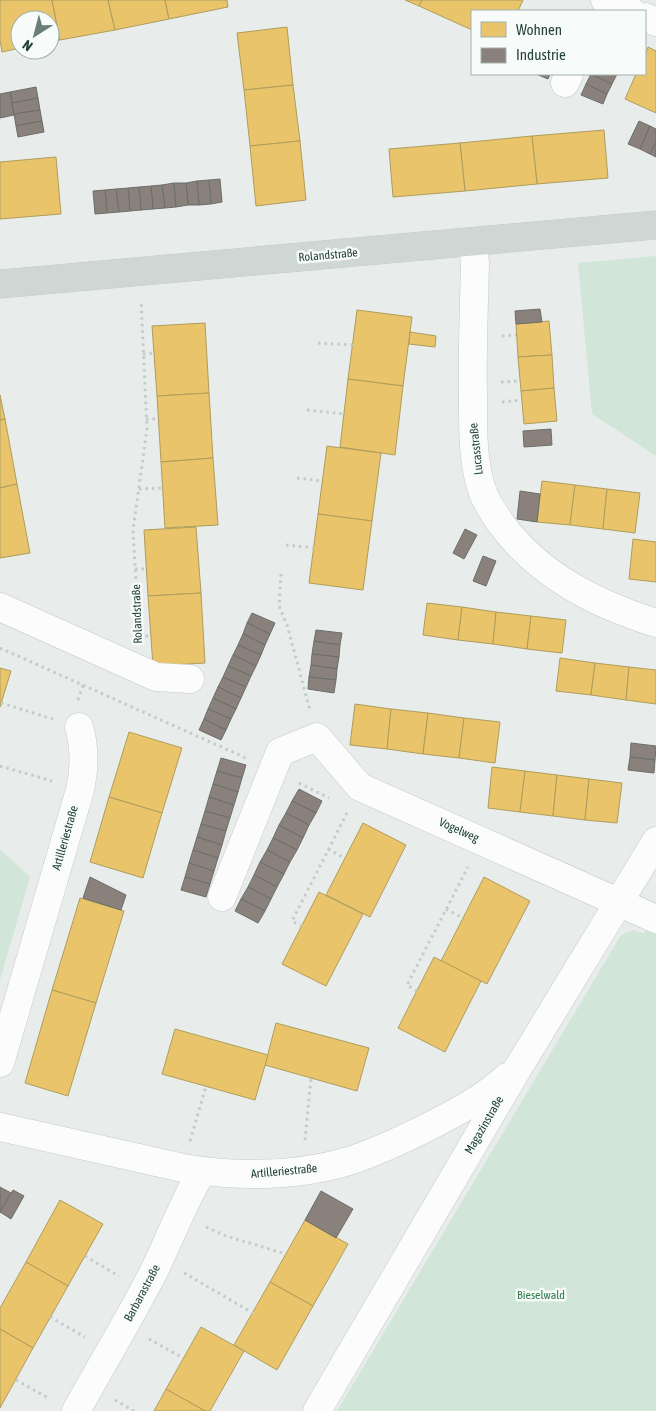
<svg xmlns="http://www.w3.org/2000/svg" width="656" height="1411" font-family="'Asap Condensed',sans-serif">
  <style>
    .green { fill: #d1e6d8 }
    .homes { fill: #e9c46a; stroke: #ae9d5c }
    .industry { fill: #8a817c; stroke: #6b6e68 }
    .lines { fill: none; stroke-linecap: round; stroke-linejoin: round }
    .minor-casing { stroke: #c5cac8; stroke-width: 29 }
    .major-casing { stroke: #c3ccc9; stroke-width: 29 }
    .path { stroke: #c3ccca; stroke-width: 3; stroke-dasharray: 2.5 4; stroke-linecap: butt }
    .minor { stroke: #fcfcfc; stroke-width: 28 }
    .major { stroke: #cfd7d5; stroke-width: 28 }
    .labels { text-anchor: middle; stroke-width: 5; stroke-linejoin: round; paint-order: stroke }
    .street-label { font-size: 12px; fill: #24423a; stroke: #f7fbf9 }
    .park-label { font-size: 12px; fill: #2d7a4b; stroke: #f7fbf9 }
  </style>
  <rect width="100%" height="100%" fill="#e8edeb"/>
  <g class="green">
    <path d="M656,256V456L592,414L578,263Z"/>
    <path d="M0,849L30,877L0,980Z"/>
    <path d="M646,929L656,934V1411H337L621,935L633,930L644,933Z"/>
  </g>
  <g class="homes">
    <path d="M0,0H52L60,40L50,42V20H20V48L2,52L0,40Z"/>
    <path d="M52,0H108L115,30L60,40Z"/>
    <path d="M108,0H165L169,19L115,30Z"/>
    <path d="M165,0H227L228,7L169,19Z"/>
    <path d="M405,0H422L419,6Z"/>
    <path d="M422,0H523L518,11H472V30L419,6Z"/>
    <path d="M287,27L293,85L244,90L237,33Z"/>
    <path d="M648,47L656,51V113L625,99L636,74H645V55Z"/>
    <path d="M293,85L300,141L250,146L244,90Z"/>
    <path d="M604,130L608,178L537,184L532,136Z"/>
    <path d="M532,136L537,184L465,191L460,143Z"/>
    <path d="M300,141L306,200L256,206L250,146Z"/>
    <path d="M460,143L465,191L393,197L389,149Z"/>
    <path d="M56,157L61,214L0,219V162Z"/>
    <path d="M357,310L412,317L403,386L348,379Z"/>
    <path d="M549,321L552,355L518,357L516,324Z"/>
    <path d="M205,323L209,393L157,396L152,326Z"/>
    <path d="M410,332L436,336L435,347L409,344Z"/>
    <path d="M552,355L554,388L521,391L518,357Z"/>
    <path d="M348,379L403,386L395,455L340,447Z"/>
    <path d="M554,388L557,421L524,424L521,391Z"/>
    <path d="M209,393L213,458L161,462L157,396Z"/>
    <path d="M0,395L5,419L0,420Z"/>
    <path d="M5,419L17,484L0,488V420Z"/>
    <path d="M327,446L381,453L372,521L318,514Z"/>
    <path d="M213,458L218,525L165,528L161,462Z"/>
    <path d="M542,481L575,485L570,525L537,522Z"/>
    <path d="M17,484L30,553L0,558V488Z"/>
    <path d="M575,485L607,489L603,529L570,525Z"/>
    <path d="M607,489L640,493L635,533L603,529Z"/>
    <path d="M318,514L372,521L363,590L309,583Z"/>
    <path d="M196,527L201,593L148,596L144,530Z"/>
    <path d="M633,539L656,542V582L629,579Z"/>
    <path d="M201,593L205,663L153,666L148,596Z"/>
    <path d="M427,603L462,607L458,640L423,635Z"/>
    <path d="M462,607L496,612L493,644L458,640Z"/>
    <path d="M496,612L531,616L527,649L493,644Z"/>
    <path d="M531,616L566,620L562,653L527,649Z"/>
    <path d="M560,658L595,663L591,695L556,691Z"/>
    <path d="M595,663L629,667L626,700L591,695Z"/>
    <path d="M629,667L656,670V704L626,700Z"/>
    <path d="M0,668L11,671L0,707Z"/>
    <path d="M355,704L391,709L387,749L350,745Z"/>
    <path d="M391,709L428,713L423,754L387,749Z"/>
    <path d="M428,713L464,718L459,758L423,754Z"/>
    <path d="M464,718L500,722L495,763L459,758Z"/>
    <path d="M129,732L182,748L162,813L109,797Z"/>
    <path d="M492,767L525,771L520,812L488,808Z"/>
    <path d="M525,771L557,775L553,816L520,812Z"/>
    <path d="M557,775L589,779L585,820L553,816Z"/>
    <path d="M589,779L622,783L617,823L585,820Z"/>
    <path d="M109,797L162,813L143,878L90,862Z"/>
    <path d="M363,823L406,845L370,917L326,895Z"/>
    <path d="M484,877L530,901L487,984L441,961Z"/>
    <path d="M319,892L363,914L326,986L282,964Z"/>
    <path d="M80,898L124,911L96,1003L52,990Z"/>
    <path d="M434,957L481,981L445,1052L398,1028Z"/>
    <path d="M52,990L96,1003L68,1096L25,1083Z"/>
    <path d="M276,1023L369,1048L357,1091L265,1065Z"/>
    <path d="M175,1029L268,1055L255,1100L162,1074Z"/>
    <path d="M60,1200L103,1224L68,1286L26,1262Z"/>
    <path d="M305,1220L348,1244L313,1306L270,1282Z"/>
    <path d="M26,1262L68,1286L33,1348L0,1329V1308Z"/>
    <path d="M270,1282L313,1306L277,1370L234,1345Z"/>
    <path d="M201,1327L244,1351L210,1411H205L166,1389Z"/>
    <path d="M0,1329L33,1348L0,1408Z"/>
    <path d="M166,1389L205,1411H154Z"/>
  </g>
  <g class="industry">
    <path d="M536,74H550L548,79Z"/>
    <path d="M591,74L612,84L607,94L586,84Z"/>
    <path d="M591,74H617L612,84Z"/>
    <path d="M586,84L607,94L603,104L581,95Z"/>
    <path d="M36,87L38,98L12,103L10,92Z"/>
    <path d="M10,92L14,115L0,118V94Z"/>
    <path d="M38,98L40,110L14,114L12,103Z"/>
    <path d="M40,110L42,121L16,126L14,114Z"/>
    <path d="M42,121L44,132L18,137L16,126Z"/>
    <path d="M639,121L650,126L640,149L628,144Z"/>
    <path d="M650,126L656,129V142L650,154L640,149Z"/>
    <path d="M656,142V157L650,154Z"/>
    <path d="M220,179L222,202L211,204L209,180Z"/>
    <path d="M209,180L211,204L199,205L197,181Z"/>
    <path d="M197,181L199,205H188L186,183Z"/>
    <path d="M174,183L176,207L165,208L162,185Z"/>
    <path d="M174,183H186L188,205L176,207Z"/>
    <path d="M162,185L165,208L153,209L151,186Z"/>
    <path d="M151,186L153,209L141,210L139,187Z"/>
    <path d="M139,187L141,210L130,211L128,188Z"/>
    <path d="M128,188L130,211L119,212L116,189Z"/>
    <path d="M116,189L119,212L107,213L105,190Z"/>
    <path d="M105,190L107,213L95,214L93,191Z"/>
    <path d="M540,309L542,322L516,324L515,311Z"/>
    <path d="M551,429L552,445L524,447L523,431Z"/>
    <path d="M520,491L540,494L537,522L517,519Z"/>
    <path d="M465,529L477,535L464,559L453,553Z"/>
    <path d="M483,556L496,561L486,586L473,581Z"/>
    <path d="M252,613L275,623L270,634L247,623Z"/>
    <path d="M247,623L270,634L265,645L243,634Z"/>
    <path d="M316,630L342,633L340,645L314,641Z"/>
    <path d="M243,634L265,645L261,655L238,645Z"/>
    <path d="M314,641L340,645L339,657L312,654Z"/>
    <path d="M238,645L261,655L256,666L233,655Z"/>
    <path d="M312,654L339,657L337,669L311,665Z"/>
    <path d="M233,655L256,666L251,676L228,666Z"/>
    <path d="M311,665L337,669L336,680L309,677Z"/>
    <path d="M228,666L251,676L246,687L223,677Z"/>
    <path d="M223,677L246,687L241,698L218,687Z"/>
    <path d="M309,677L336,680L334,693L308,689Z"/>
    <path d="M218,687L241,698L236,709L213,698Z"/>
    <path d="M213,698L236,709L231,719L208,709Z"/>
    <path d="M208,709L231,719L226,730L204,719Z"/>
    <path d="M204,719L226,730L221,740L199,730Z"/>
    <path d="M631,743L656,746L655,760L630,757Z"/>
    <path d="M630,757L655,760L654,773L628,770Z"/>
    <path d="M221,758L246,765L242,778L217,771Z"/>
    <path d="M217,771L242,778L238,792L213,784Z"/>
    <path d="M213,784L238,792L234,805L209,797Z"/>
    <path d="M299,789L322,801L316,813L292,801Z"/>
    <path d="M209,797L234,805L230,818L205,811Z"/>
    <path d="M292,801L316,813L309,825L286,813Z"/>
    <path d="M205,811L230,818L226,831L201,824Z"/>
    <path d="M286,813L309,825L303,838L279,825Z"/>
    <path d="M201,824L226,831L222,845L197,837Z"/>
    <path d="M279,825L303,838L297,850L273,838Z"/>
    <path d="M197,837L222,845L218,858L193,850Z"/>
    <path d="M273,838L297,850L290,862L267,850Z"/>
    <path d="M193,850L218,858L214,871L189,863Z"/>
    <path d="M267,850L290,862L284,874L260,862Z"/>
    <path d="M260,862L284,874L277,887L254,875Z"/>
    <path d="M189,863L214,871L210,884L185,877Z"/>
    <path d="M254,875L277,887L271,899L248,887Z"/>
    <path d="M90,877L126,895L121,910L83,898Z"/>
    <path d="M185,877L210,884L206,897L181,890Z"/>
    <path d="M248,887L271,899L265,911L241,899Z"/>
    <path d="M241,899L265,911L258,923L235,911Z"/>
    <path d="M0,1187L11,1193L0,1212Z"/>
    <path d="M13,1190L24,1196L11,1219L0,1212Z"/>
    <path d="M321,1191L353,1209L336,1238L305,1220Z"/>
  </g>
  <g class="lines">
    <g class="minor-casing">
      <g id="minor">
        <path d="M605,0L631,11"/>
        <path d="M645,17L656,22"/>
        <path d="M565,83L569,74"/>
        <path d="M473,243L475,263C474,307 472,351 473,395C473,427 472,462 483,493C487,504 495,515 502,525C540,576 596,604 656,623"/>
        <path d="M0,607L156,677L190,679"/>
        <path d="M222,897L280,752L317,737L360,787L656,919"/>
        <path d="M0,1063L80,790C85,768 85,748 79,727"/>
        <path d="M0,1127L183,1168C238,1177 295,1177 349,1161C377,1152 404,1139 430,1126C457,1112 484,1098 507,1077"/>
        <path d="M76,1411C102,1364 130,1318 154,1271C170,1238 183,1203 202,1171"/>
        <path d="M317,1411L518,1068L656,841"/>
      </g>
    </g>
    <g class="major-casing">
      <path id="major" d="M0,284L656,225"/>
    </g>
    <g class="path">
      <path d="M502,336L516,335"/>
      <path d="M318,343L353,345"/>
      <path d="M143,354L154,353"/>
      <path d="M501,382L520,381"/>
      <path d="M502,402L521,400"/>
      <path d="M307,410L344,414"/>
      <path d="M146,419H158"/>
      <path d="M297,478L322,481"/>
      <path d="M139,489L162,488"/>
      <path d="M286,545L314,548"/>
      <path d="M135,569H146"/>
      <path d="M281,574L279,606L287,625L310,710"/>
      <path d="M139,636H151"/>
      <path d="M139,637L133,530L147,429L141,300"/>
      <path d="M0,648L246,758"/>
      <path d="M78,700L83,685"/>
      <path d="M1,703L53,719"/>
      <path d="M0,766L52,781"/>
      <path d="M299,783L329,798"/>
      <path d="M328,849L344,858"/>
      <path d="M446,909L463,918"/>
      <path d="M302,926L292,921L347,813"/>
      <path d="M417,991L407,985L468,867"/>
      <path d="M305,1140L311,1078"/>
      <path d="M190,1141L206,1086"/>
      <path d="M206,1227L226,1236L286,1254"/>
      <path d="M85,1256L119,1276"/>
      <path d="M184,1273L253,1313"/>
      <path d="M50,1317L85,1337"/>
      <path d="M149,1339L183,1358"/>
      <path d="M16,1380L50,1399"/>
      <path d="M115,1400L134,1411"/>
    </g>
    <use href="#minor" class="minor"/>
    <use href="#major" class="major"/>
  </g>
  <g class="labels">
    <g class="street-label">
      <text transform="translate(328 255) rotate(-5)" y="4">Rolandstraße</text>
      <text transform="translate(476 449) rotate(-96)" y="4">Lucasstraße</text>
      <text transform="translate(137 614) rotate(-92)" y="4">Rolandstraße</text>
      <text transform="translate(459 830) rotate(24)" y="4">Vogelweg</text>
      <text transform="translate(65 838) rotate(-74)" y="4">Artilleriestraße</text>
      <text transform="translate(484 1125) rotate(-60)" y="4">Magazinstraße</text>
      <text transform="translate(284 1171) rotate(-5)" y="4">Artilleriestraße</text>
      <text transform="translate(142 1293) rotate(-62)" y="4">Barbarastraße</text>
    </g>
    <g class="park-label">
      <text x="541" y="1299">Bieselwald</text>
    </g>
  </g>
  <rect x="471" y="10" width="175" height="65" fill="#f7fbf9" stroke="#a3b1ad"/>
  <rect x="481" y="22" width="25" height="15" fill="#e9c46a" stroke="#a3b1ad"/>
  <text x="516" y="35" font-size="15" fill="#24423a">Wohnen</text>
  <rect x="481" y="48" width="25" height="15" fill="#8a817c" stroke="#a3b1ad"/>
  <text x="516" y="60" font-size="15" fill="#24423a">Industrie</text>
  <g transform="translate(35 35) rotate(216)"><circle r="24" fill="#f7fbf9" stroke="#a3b1ad"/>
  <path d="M0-4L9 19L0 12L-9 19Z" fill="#697e78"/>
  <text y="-8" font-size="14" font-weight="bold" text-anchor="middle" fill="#24423a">N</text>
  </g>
</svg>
